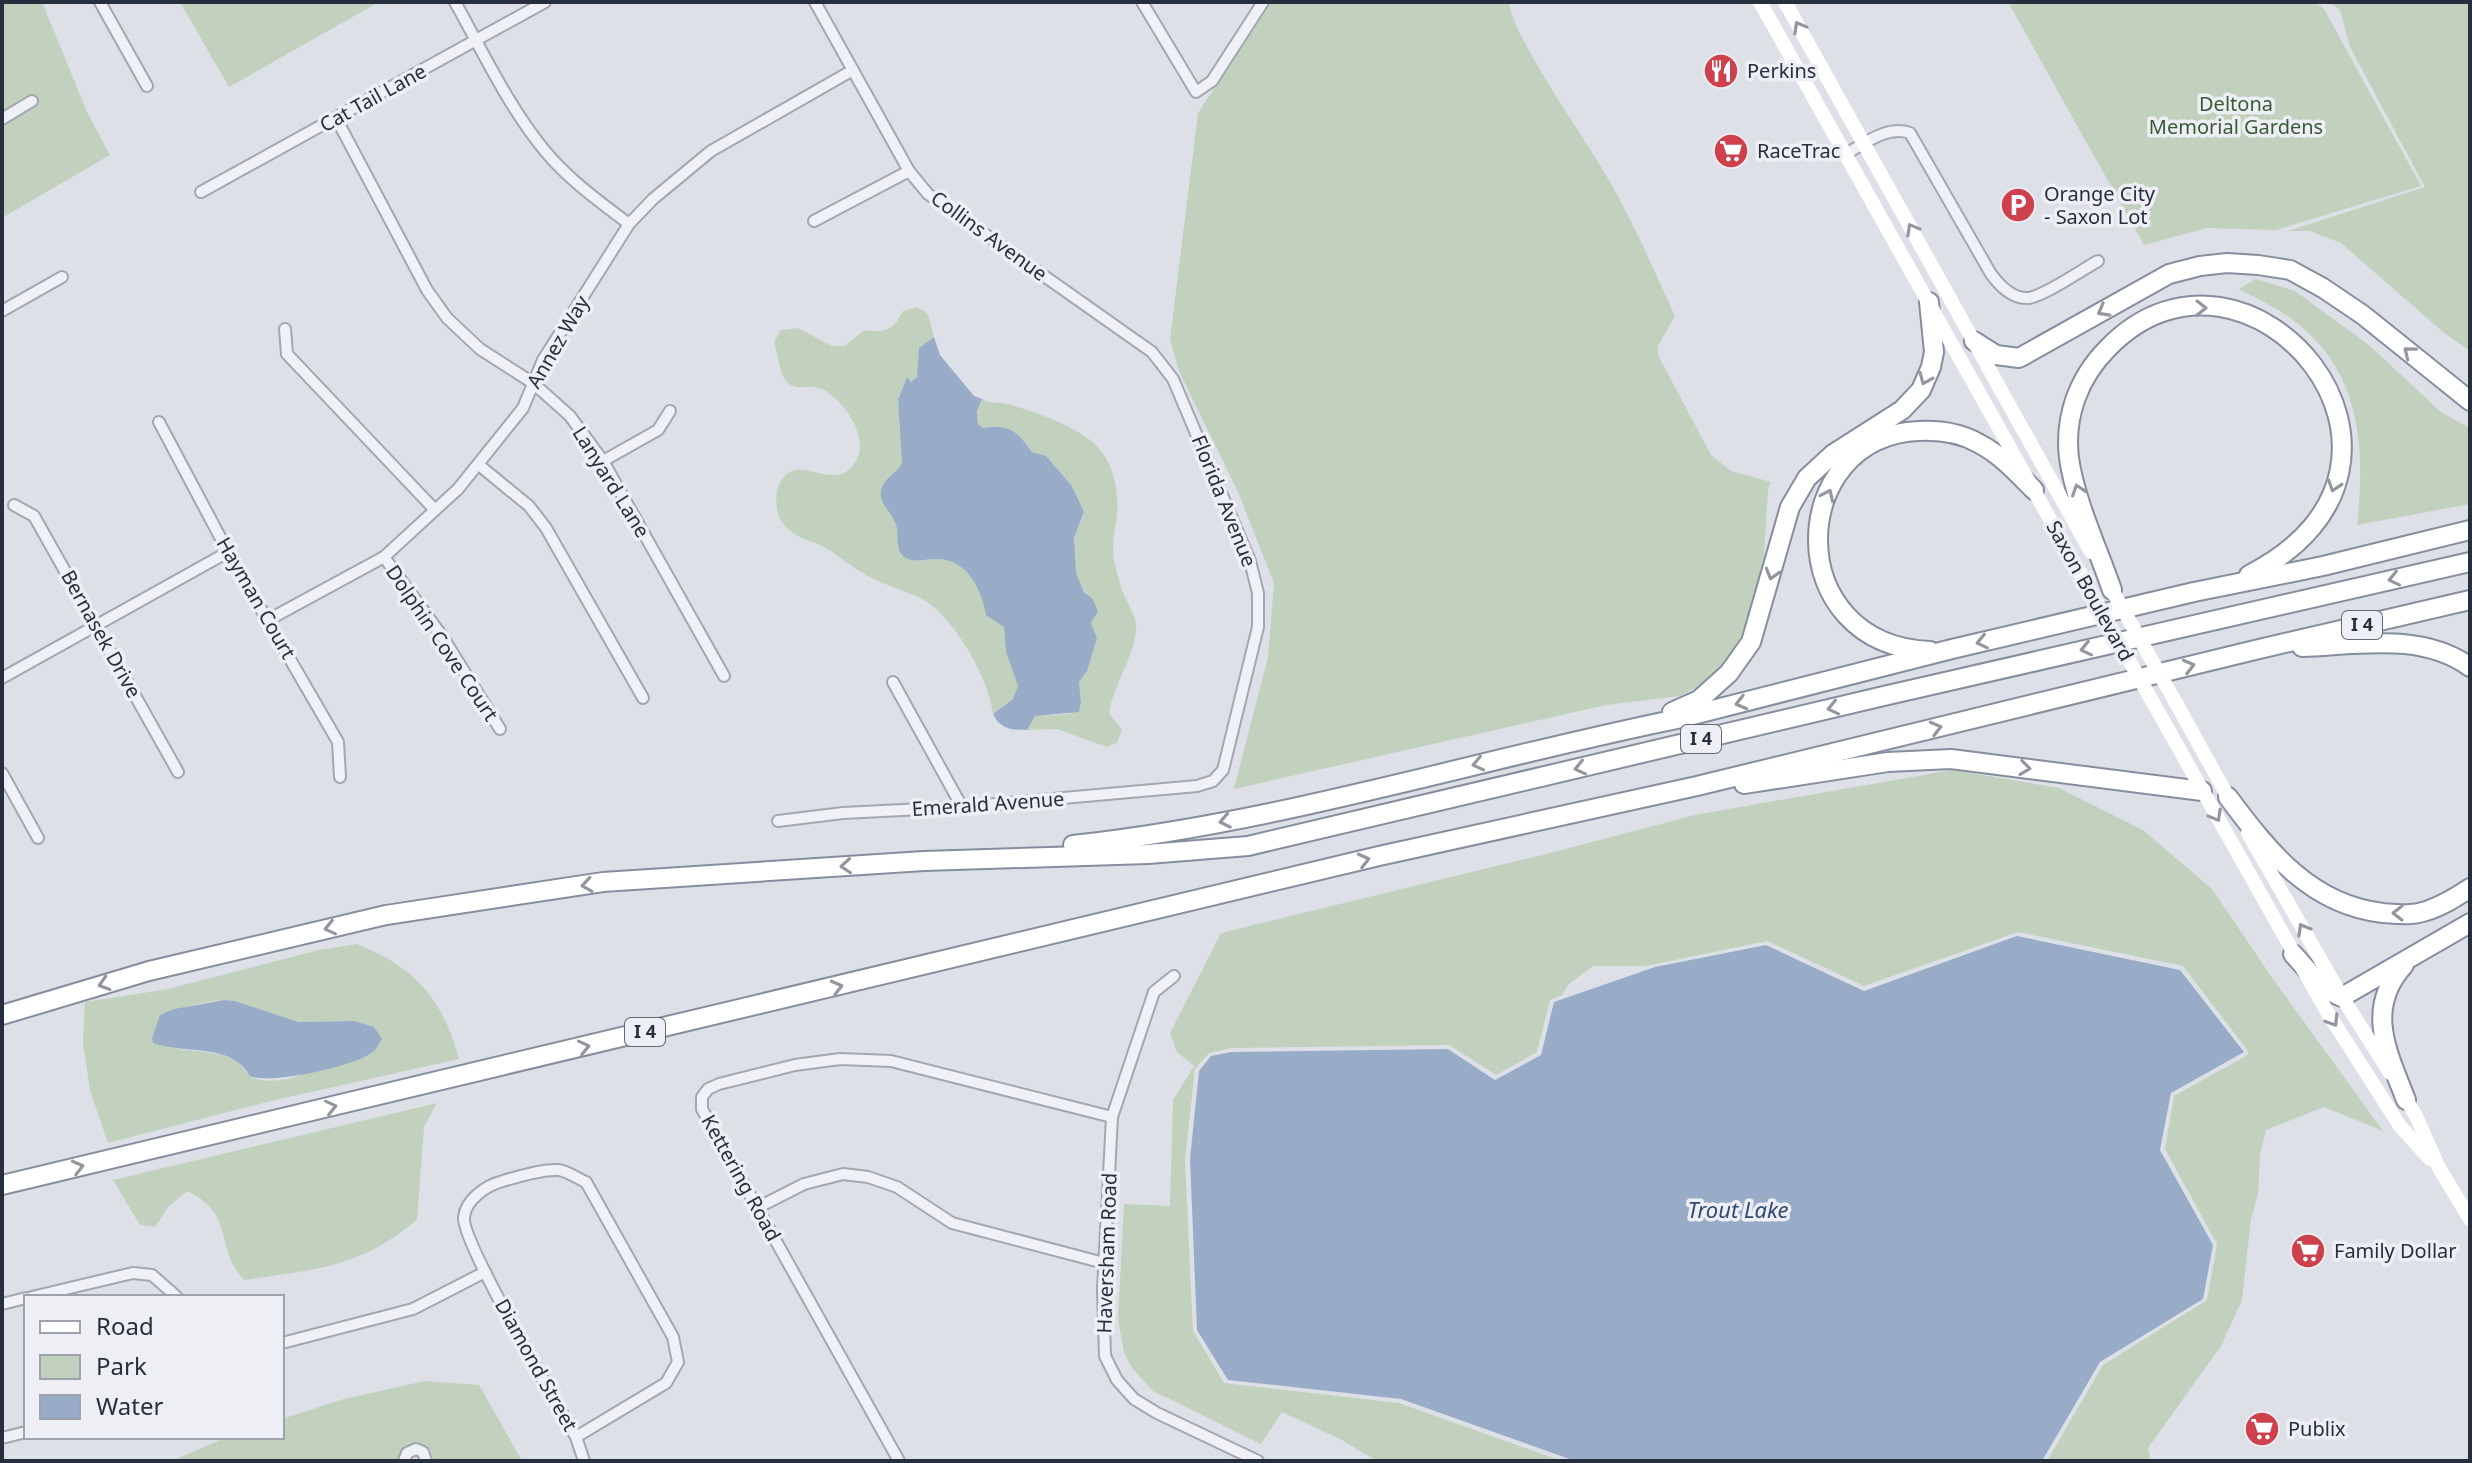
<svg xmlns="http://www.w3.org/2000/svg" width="2472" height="1463" font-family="'Noto Sans',sans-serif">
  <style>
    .green { fill: #c2d1be; fill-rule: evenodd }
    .water { fill: #98acc8 }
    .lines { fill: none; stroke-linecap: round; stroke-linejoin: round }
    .street-casing { stroke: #a3a7b1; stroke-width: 14 }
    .highway-casing { stroke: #858d9e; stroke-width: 22 }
    .street { stroke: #f0f1f6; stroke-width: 10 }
    .secondary { stroke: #fff; stroke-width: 14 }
    .highway { stroke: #fff; stroke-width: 18 }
    .secondary-bridge { stroke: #fff; stroke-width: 14 }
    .oneway { stroke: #93969e }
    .labels { text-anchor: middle; stroke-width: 7; stroke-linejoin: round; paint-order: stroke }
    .shield { fill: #edeff5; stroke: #626875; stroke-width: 2 }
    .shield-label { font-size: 18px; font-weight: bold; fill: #272e3e }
    .poi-label { font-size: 20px; fill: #272e3e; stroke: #edeff5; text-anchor: start }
    .street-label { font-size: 20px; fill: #272e3e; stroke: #edeff5 }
    .park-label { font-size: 20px; fill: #395a34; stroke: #edeff5 }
    .water-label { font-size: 22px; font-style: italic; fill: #314a72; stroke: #edeff5 }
  </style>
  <rect width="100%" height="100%" fill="#dde0e7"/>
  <g class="green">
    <path d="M2,2H42L87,112L110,155L2,218V124L39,103L34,95L2,113Z"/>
    <path d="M180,2H379L229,87Z"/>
    <path d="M1271,2H1509C1510,30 1577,128 1595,157C1627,207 1650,262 1675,316L1658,346V355L1711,455L1731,471L1771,482L1768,490L1764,556L1753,607L1735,650L1715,678L1680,696L1606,705L1234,789L1268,657L1274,583L1238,492L1179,371L1170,339L1198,113Z"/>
    <path d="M2008,2H2315L2324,9L2421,186L2276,230L2207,228L2144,245Z"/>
    <path d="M2330,2H2470V351L2443,332L2341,243L2310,231H2288L2425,187L2350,47L2340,10Z"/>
    <path d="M2256,279L2295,291L2369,345L2441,412L2470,428V504L2357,525C2365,451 2362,379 2302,327C2284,311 2259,300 2239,289Z"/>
    <path d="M917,307L928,314L934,337C914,350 921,357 917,377L911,382L907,378L898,398L902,463L898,472L886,481L899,531L898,548L914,561C926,560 941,556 953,561C978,570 985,609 1004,627L1006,652L1018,686L1013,699L993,714C990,680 953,615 922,599C902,589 880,584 861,572C849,565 838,555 826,548C810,539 791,538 781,520C772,505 775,472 797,470C817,468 841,489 857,459C869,436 842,398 822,389C810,383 796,392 787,382C779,373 778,354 774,342L781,330L798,328L832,346H844L865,330C886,334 894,329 903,311Z"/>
    <path d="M982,399C991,404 1001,402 1011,405C1038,413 1068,423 1090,440C1111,456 1119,485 1117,512C1116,528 1111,543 1114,560C1116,570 1119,581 1122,590C1126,601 1135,613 1136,625C1138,651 1113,685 1109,713L1122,730L1117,743L1107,747L1057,729L1027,730L1035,716L1070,714L1081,702L1079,682L1083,677L1097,638L1091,623L1094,617L1092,598C1074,585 1071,558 1075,537C1076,528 1082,522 1084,512L1072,486L1046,456L1032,452C1017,431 1009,424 983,428L978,424L977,411Z"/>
    <path d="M1952,770L2059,788L2143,830L2212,889L2273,979L2383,1131L2324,1107L2266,1130L2260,1155L2258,1194L2251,1219L2242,1300L2221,1346L2148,1448L2151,1461H2047L2103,1365L2207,1300L2217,1244L2165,1149L2174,1096L2246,1056L2249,1052L2183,966L2018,932L1864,986L1767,941L1646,966H1593L1568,985L1562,995L1550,1000L1537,1052L1496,1075L1449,1045L1231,1048L1209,1053L1195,1069L1185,1160L1193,1331L1224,1383L1399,1403L1562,1461H1377L1342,1440L1282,1412L1261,1444L1153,1391L1132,1368L1124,1353L1118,1319L1124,1204L1170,1206L1173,1100L1194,1066L1177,1052L1170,1033L1221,933L1546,854L1695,815Z"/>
    <path d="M357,944C415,967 443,999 459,1059L271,1101L108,1143L90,1090L83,1043L85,1002L168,989L319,950ZM224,1000L235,1001L299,1022L354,1021C342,1033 316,1066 302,1074C291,1080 265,1083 254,1078C242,1072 245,1062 226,1056C203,1049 177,1052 154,1043C149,1010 200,1002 224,1000Z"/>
    <path d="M437,1103L424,1127L417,1220C399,1234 380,1248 359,1256C323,1271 282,1274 244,1280C213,1246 237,1215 187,1191L169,1206L155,1227L140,1225L113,1180Z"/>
    <path d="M425,1381L479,1385L522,1461H431L427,1449L417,1445L404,1449L399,1461H172L227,1437H282V1419L344,1399Z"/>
  </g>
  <g class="water">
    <path d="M934,337L940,355L974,396L982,399L977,411L978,424L983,428C1010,424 1017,431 1032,452L1046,456L1072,486L1084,512L1074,538L1076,573L1084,592L1092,598L1098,611L1091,623L1097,638L1087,671L1079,682L1081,702L1079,712L1035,716L1027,730C1011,730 1000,729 993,714L1013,699L1018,686L1006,652L1004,627L986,615C982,590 967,559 938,559C926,558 912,565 902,555C894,546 901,531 894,520C888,508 877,501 882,487C886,477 897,473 902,463L898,399L907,377L911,382L917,377L919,348Z"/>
    <path d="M2017,936L2180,970L2244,1052L2171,1093L2160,1150L2213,1245L2203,1299L2100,1362L2042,1461H1575L1401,1399L1228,1380L1197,1330L1190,1159L1199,1071L1211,1056L1231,1052L1448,1049L1495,1080L1541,1055L1554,1002L1655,967L1766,945L1864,991Z"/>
    <path d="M224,1000L235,1001L299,1022L354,1021L374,1027L382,1039C379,1043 378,1047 375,1050C360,1066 269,1085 250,1076C231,1042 186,1055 153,1043L152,1038L160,1015L174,1009Z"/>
  </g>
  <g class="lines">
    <g class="street-casing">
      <g id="street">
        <path d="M100,2L147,86"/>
        <path d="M455,2C483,52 508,106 545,151C569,180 600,202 629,224"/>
        <path d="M1142,2L1196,92L1212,81L1263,2"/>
        <path d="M336,118L427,290L447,318L480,349L533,383L570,416L603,461L724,676"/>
        <path d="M2,119L32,101"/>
        <path d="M1844,155C1864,144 1887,125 1910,133L1991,274C2000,286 2012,299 2028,298C2043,297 2083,269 2098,261"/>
        <path d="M201,192L545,2"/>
        <path d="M814,221L909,171"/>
        <path d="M2,311L62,277"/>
        <path d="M285,329L287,354L435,510"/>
        <path d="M159,422L228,552L338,742L340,777"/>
        <path d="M603,461L658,430L670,411"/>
        <path d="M479,465L529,506L546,528L643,698"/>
        <path d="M14,505L34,516L178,772"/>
        <path d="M384,557L442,636L500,729"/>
        <path d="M268,620L384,557L458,489L523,408L543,360L629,224L653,199L711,151L853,70"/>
        <path d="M2,678L228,552"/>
        <path d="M893,682L962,807"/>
        <path d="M2,773L38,838"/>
        <path d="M778,821L843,813L962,807L1197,786L1213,781L1223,770L1258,627V593L1250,561L1173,379L1152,352L928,194L909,171L815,2"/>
        <path d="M1174,976L1154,992L1112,1117L1103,1289L1105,1356L1117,1380L1134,1399L1157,1413L1258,1461"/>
        <path d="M757,1208L804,1184L843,1174L868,1177L897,1187L952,1223L1104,1263"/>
        <path d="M32,1297L133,1273L152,1275L177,1297"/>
        <path d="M2,1304L26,1298"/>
        <path d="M282,1343L413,1309L485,1272"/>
        <path d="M576,1437L666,1383L678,1362L673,1337L586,1182C578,1179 566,1170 558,1170C544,1169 516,1177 503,1181C487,1185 466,1199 464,1217C461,1241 558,1405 576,1437L584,1461"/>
        <path d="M2,1438L26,1432"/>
        <path d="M404,1461L407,1453L416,1449L423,1452L426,1461"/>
        <path d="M899,1461L702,1109V1097L708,1089L719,1084L795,1065L840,1059L891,1061L1112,1117"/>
      </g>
    </g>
    <g class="highway-casing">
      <g id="highway">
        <path d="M1974,341L1996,355L2019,358L2169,274L2200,266L2227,263L2258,265L2290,270L2323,288L2363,315L2470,401"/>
        <path d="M2112,590C2098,549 2075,501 2069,458C2064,416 2079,377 2108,348C2247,204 2469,463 2249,575"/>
        <path d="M2302,647C2358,645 2422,632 2470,667"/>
        <path d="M1930,651C1779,645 1786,436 1919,431C1940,430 1960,433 1978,443C2000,454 2017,473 2034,490"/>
        <path d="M1672,712L1699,700L1729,673L1751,642L1790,507L1807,478L1833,454L1902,410L1921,390L1931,367L1934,352L1929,302"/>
        <path d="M1744,784L1888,762L1951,759L2202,791"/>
        <path d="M2228,797C2269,852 2311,905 2383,913C2397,914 2412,916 2426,911C2442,906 2456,897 2470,888"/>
        <path d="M1073,845C1278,823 1476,760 1677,719L1952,649L2194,592L2323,566L2470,530"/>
        <path d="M2293,954C2308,970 2321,989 2342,997L2470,923"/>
        <path d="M2404,965C2364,1009 2388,1053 2406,1100"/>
        <path d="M2,1015L149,971L386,915L603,882L924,861L1148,854L1248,846L1888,695L2470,562"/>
        <path d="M2,1185L1379,856L1697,786L2255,650L2470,600"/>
      </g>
    </g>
    <use href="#street" class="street"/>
    <g class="secondary">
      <path d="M1760,2L2093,596"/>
      <path d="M1785,2L2091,552"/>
      <path d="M2151,699L2326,1010L2400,1126L2430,1159"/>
      <path d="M2176,703L2232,804"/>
      <path d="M2248,833L2342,997L2390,1073"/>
      <path d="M2401,1091L2416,1116L2439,1168L2470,1219"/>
    </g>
    <use href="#highway" class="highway"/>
    <g class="secondary-bridge">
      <path d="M2112,590L2176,703"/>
      <path d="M2093,596L2151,699"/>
    </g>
  </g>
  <defs><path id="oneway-chevron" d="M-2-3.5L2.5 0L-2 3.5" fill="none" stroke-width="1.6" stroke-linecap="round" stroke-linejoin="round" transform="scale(2)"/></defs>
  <g class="oneway">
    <use href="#oneway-chevron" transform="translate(1799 27) rotate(-119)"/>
    <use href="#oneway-chevron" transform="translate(1912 229) rotate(-119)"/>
    <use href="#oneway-chevron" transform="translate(2201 308)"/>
    <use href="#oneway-chevron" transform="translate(2103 311) rotate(151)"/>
    <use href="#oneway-chevron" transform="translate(2409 352) rotate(-141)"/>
    <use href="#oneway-chevron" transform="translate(1925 379) rotate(113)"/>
    <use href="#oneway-chevron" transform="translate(2334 486) rotate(108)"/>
    <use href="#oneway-chevron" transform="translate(2078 490) rotate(-108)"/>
    <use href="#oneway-chevron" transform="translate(1828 495) rotate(-65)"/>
    <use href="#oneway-chevron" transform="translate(1772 574) rotate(106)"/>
    <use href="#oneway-chevron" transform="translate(2394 579) rotate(167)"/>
    <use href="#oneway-chevron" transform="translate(1982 642) rotate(167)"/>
    <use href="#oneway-chevron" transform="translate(2086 649) rotate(167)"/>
    <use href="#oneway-chevron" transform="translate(2189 666) rotate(-14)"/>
    <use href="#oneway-chevron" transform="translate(1741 703) rotate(166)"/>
    <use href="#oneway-chevron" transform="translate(1833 708) rotate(167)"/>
    <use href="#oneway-chevron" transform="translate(1936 728) rotate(-14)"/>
    <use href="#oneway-chevron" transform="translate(1478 764) rotate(167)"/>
    <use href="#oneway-chevron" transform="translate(1580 768) rotate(167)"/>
    <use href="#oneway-chevron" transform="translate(2025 768) rotate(7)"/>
    <use href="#oneway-chevron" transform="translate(2216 816) rotate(61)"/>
    <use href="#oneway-chevron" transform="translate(1225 821) rotate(169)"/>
    <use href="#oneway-chevron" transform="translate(1364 860) rotate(-14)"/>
    <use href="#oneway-chevron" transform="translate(846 866) rotate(176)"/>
    <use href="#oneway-chevron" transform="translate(587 885) rotate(171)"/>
    <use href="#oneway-chevron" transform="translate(2398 913) rotate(-179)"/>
    <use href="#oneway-chevron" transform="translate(330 928) rotate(167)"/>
    <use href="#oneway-chevron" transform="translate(2303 929) rotate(-120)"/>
    <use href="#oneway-chevron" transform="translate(104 984) rotate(163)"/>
    <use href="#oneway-chevron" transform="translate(837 987) rotate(-14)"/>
    <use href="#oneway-chevron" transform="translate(2333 1021) rotate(58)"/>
    <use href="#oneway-chevron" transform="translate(584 1047) rotate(-13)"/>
    <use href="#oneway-chevron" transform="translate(331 1107) rotate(-13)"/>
    <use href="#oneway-chevron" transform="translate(78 1167) rotate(-14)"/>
  </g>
  <defs>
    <g id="restaurant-disc" transform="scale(1.8)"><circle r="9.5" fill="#ce404c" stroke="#edeff5"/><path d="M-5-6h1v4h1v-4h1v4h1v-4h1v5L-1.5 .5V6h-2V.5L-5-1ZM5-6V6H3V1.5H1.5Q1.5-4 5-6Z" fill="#fff"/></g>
    <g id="supermarket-disc" transform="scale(1.8)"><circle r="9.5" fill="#ce404c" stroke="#edeff5"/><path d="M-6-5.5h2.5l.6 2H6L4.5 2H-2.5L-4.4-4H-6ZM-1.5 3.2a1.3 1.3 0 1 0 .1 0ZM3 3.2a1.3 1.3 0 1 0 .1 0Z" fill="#fff"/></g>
    <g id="parking-disc" transform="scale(1.8)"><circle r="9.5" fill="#ce404c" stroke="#edeff5"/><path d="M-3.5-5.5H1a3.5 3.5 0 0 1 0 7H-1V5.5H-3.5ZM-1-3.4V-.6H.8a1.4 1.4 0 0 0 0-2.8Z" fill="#fff"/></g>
  </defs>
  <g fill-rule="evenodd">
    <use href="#restaurant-disc" x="1721" y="71"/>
    <use href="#supermarket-disc" x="1731" y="151"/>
    <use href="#parking-disc" x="2018" y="205"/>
    <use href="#supermarket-disc" x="2308" y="1251"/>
    <use href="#supermarket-disc" x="2262" y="1429"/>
  </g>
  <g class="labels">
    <g class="shield">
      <rect x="2342" y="611" width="40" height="28" rx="6"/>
      <rect x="1681" y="725" width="40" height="28" rx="6"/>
      <rect x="625" y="1018" width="40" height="28" rx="6"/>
    </g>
    <g class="shield-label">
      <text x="2362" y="631">I 4</text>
      <text x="1701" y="745">I 4</text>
      <text x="645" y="1038">I 4</text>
    </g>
    <g class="poi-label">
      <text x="1747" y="78">Perkins</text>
      <text x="1757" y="158">RaceTrac</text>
      <text x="2044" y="201">Orange City<tspan x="2044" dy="23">- Saxon Lot</tspan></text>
      <text x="2334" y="1258">Family Dollar</text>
      <text x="2288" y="1436">Publix</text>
    </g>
    <g class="street-label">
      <text transform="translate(373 98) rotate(-29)" y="7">Cat Tail Lane</text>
      <text transform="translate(989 236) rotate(36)" y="7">Collins Avenue</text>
      <text transform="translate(558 342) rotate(-60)" y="7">Annez Way</text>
      <text transform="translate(611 482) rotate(58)" y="7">Lanyard Lane</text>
      <text transform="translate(1224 501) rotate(68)" y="7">Florida Avenue</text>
      <text transform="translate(2090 591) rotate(61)" y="7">Saxon Boulevard</text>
      <text transform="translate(256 598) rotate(60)" y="7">Hayman Court</text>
      <text transform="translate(101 634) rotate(61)" y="7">Bernasek Drive</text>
      <text transform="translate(442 643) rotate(56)" y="7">Dolphin Cove Court</text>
      <text transform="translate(988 804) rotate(-4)" y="7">Emerald Avenue</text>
      <text transform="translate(741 1178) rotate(61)" y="7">Kettering Road</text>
      <text transform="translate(1107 1253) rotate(-88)" y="7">Haversham Road</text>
      <text transform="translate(536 1365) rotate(61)" y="7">Diamond Street</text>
    </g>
    <g class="park-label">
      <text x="2236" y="111">Deltona<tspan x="2236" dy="23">Memorial Gardens</tspan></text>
    </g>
    <g class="water-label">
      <text x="1738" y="1218">Trout Lake</text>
    </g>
  </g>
  <rect width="2472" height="1463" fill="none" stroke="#272e3e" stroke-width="8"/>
  <rect x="24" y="1295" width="260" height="144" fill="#edeff5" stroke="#9ea2ac" stroke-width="2"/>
  <rect x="40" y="1321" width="40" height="12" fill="#ffffff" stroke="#9ea2ac" stroke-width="2"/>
  <text x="96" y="1335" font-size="24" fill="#272e3e">Road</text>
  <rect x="40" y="1355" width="40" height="24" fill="#c2d1be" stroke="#9ea2ac" stroke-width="2"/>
  <text x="96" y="1375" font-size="24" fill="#272e3e">Park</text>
  <rect x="40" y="1395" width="40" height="24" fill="#98acc8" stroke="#9ea2ac" stroke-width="2"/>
  <text x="96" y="1415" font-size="24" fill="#272e3e">Water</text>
</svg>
